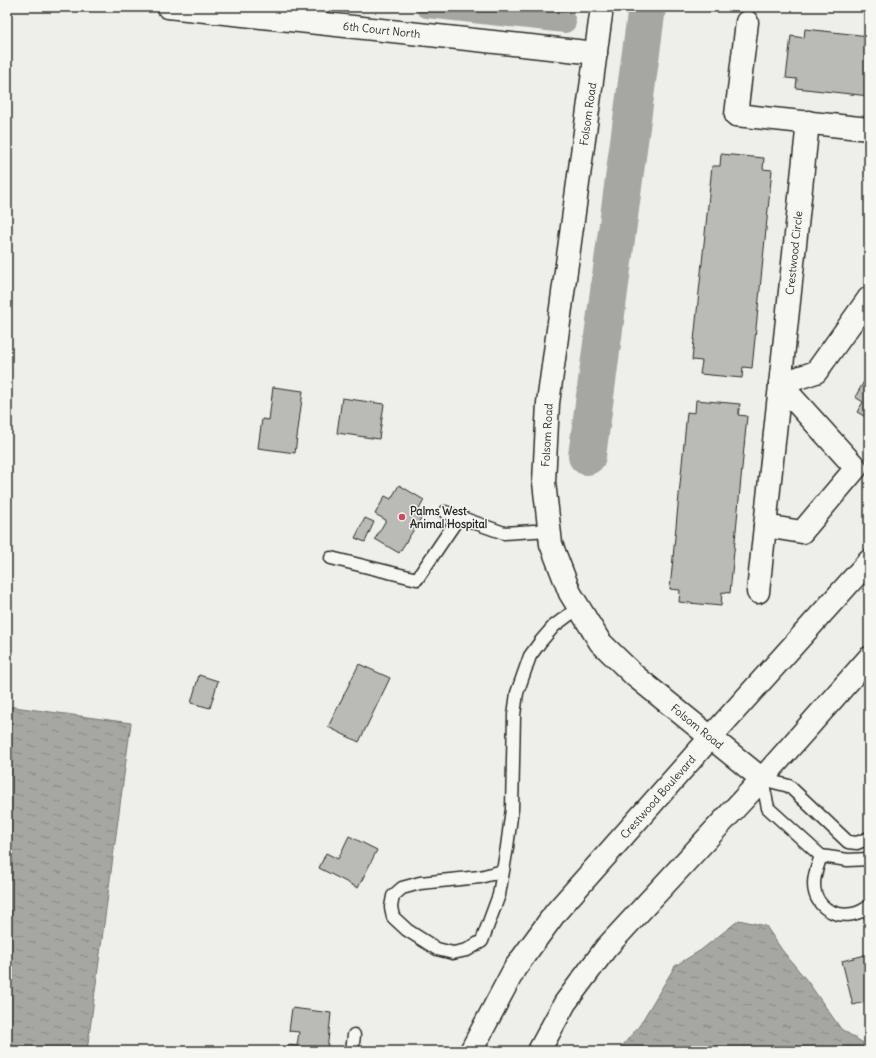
<svg xmlns="http://www.w3.org/2000/svg" width="876" height="1058" font-family="Delius,sans-serif">
  <style>
    .water { fill: url(#water-ripples); stroke: #757573 }
    .lines { fill: none; stroke-linecap: round; stroke-linejoin: round }
    .canal { stroke: #a6a6a3; stroke-width: 22 }
    .river { stroke: #a6a6a3; stroke-width: 38 }
    .building { fill: #babab7; stroke: #2b2b2b }
    .lane-casing { stroke: #2b2b2b; stroke-width: 15 }
    .street-casing { stroke: #2b2b2b; stroke-width: 25 }
    .secondary-casing { stroke: #2b2b2b; stroke-width: 25 }
    .lane { stroke: #f6f6f2; stroke-width: 12 }
    .street { stroke: #f6f6f2; stroke-width: 22 }
    .secondary { stroke: #f6f6f2; stroke-width: 22 }
    .poi-dot { fill: #d1495b; stroke: #f6f6f2; stroke-width: 1.5 }
    .labels { text-anchor: middle; stroke-width: 3; stroke-linejoin: round; paint-order: stroke }
    .street-label { font-size: 11px; fill: #2b2b2b; stroke: #f6f6f2 }
    .poi-label { font-size: 11px; font-weight: bold; fill: #2b2b2b; stroke: #f6f6f2; text-anchor: start }
  </style>
  <defs>
    <pattern id="water-ripples" width="26" height="14" patternUnits="userSpaceOnUse"><rect width="26" height="14" fill="#a6a6a3"/><path d="M2 4q2-2 4 0t4 0M15 11q2-2 4 0t4 0" fill="none" stroke="#878785"/></pattern>
  </defs>
  <rect width="100%" height="100%" fill="#eeeeea"/>
  <filter id="ink" filterUnits="userSpaceOnUse"><feTurbulence type="fractalNoise" baseFrequency=".025" numOctaves="2"/><feDisplacementMap in="SourceGraphic" scale="8" xChannelSelector="R" yChannelSelector="G"/><feConvolveMatrix kernelMatrix="1 2 1 2 8 2 1 2 1" color-interpolation-filters="sRGB"/></filter>
  <g filter="url(#ink)">
    <g class="water">
      <path d="M7,706L131,723L87,1051H7Z"/>
      <path d="M739,920L766,926L782,950L808,982L841,1029L868,1046L869,1051H618L639,1026L675,966L701,950Z"/>
    </g>
    <g class="lines">
      <path class="canal" d="M427,7L565,22"/>
      <path class="river" d="M587,456L647,7"/>
    </g>
    <g class="building">
      <path d="M805,29L869,36V96L796,88L797,79L786,78L791,36L804,38Z"/>
      <path d="M721,154L764,158L763,169L772,170L752,368L743,367L742,378L700,374L702,361L692,360L712,166H720Z"/>
      <path d="M869,373V419L857,412L863,402L855,397Z"/>
      <path d="M273,387L303,391L295,453L258,448L262,419L269,420Z"/>
      <path d="M342,398L384,404L379,439L337,433Z"/>
      <path d="M696,400L740,404L738,415L747,416L730,593L722,592L721,606L679,602L680,590L670,589L687,412L695,413Z"/>
      <path d="M399,485L424,500L417,513L423,515L399,553L375,539L386,520L375,514L385,496L391,499Z"/>
      <path d="M365,518L374,522L365,542L355,538Z"/>
      <path d="M359,664L390,678L359,742L328,727Z"/>
      <path d="M199,675L218,681L210,708L191,703Z"/>
      <path d="M349,836L377,850L358,888L319,868L326,853L338,859Z"/>
      <path d="M869,954V1001L853,1005L842,961Z"/>
      <path d="M292,1008L331,1013L327,1051H287L288,1045L297,1046L299,1032L289,1031Z"/>
    </g>
    <g class="lines">
      <g class="lane-casing">
        <g id="lane">
          <path d="M445,512L504,533L549,530"/>
          <path d="M331,558L417,579L459,517"/>
          <path d="M869,838L857,843L848,842L789,786L762,779L768,808L821,856L848,860L869,859"/>
          <path d="M821,856C818,865 814,874 814,884C814,913 848,924 869,906"/>
          <path d="M503,871L480,877L420,883L402,888L393,896L391,907L393,917L407,930L437,949L453,953L467,950L482,941L499,895L507,847L512,809L514,715L517,693L530,656L541,641L554,626L578,608"/>
          <path d="M352,1051L354,1035"/>
        </g>
      </g>
      <g class="street-casing">
        <g id="street">
          <path id="s1" d="M168,7L596,53"/>
          <path d="M747,22L736,115L869,129"/>
          <path d="M765,526L802,532L856,468L780,384L816,372L869,298"/>
          <path id="s2" d="M758,592L808,122"/>
        </g>
      </g>
      <g class="secondary-casing">
        <g id="secondary">
          <path id="s3" d="M602,7L548,403L544,482L551,544L570,593L600,642L635,676L762,779"/>
          <path id="s4" d="M471,1051L515,968L556,912L711,737L869,561"/>
          <path d="M539,1051L565,1003L606,948L762,779L869,658"/>
        </g>
      </g>
      <use href="#lane" class="lane"/>
      <use href="#street" class="street"/>
      <use href="#secondary" class="secondary"/>
    </g>
  </g>
  <circle class="poi-dot" cx="402" cy="517" r="4"/>
  <g class="labels">
    <g class="street-label">
      <text dy="4" stroke="none"><textPath href="#s1" startOffset="215">6th Court North</textPath></text>
      <text transform="translate(588 114) rotate(-82)" y="4">Folsom Road</text>
      <text dy="4" stroke="none"><textPath href="#s2" startOffset="341">Crestwood Circle</textPath></text>
      <text transform="translate(547 435) rotate(-87)" y="4">Folsom Road</text>
      <text dy="4" stroke="none"><textPath href="#s3" startOffset="780">Folsom Road</textPath></text>
      <text dy="4" stroke="none"><textPath href="#s4" startOffset="317">Crestwood Boulevard</textPath></text>
    </g>
    <g class="poi-label">
      <text x="410" y="515">Palms West<tspan x="410" dy="13">Animal Hospital</tspan></text>
    </g>
  </g>
  <rect width="876" height="1058" fill="none" stroke="#f6f6f2" stroke-width="24"/>
  <rect x="12" y="12" width="852" height="1034" fill="none" stroke="#2b2b2b" stroke-width="1.5" filter="url(#ink)"/>
</svg>
